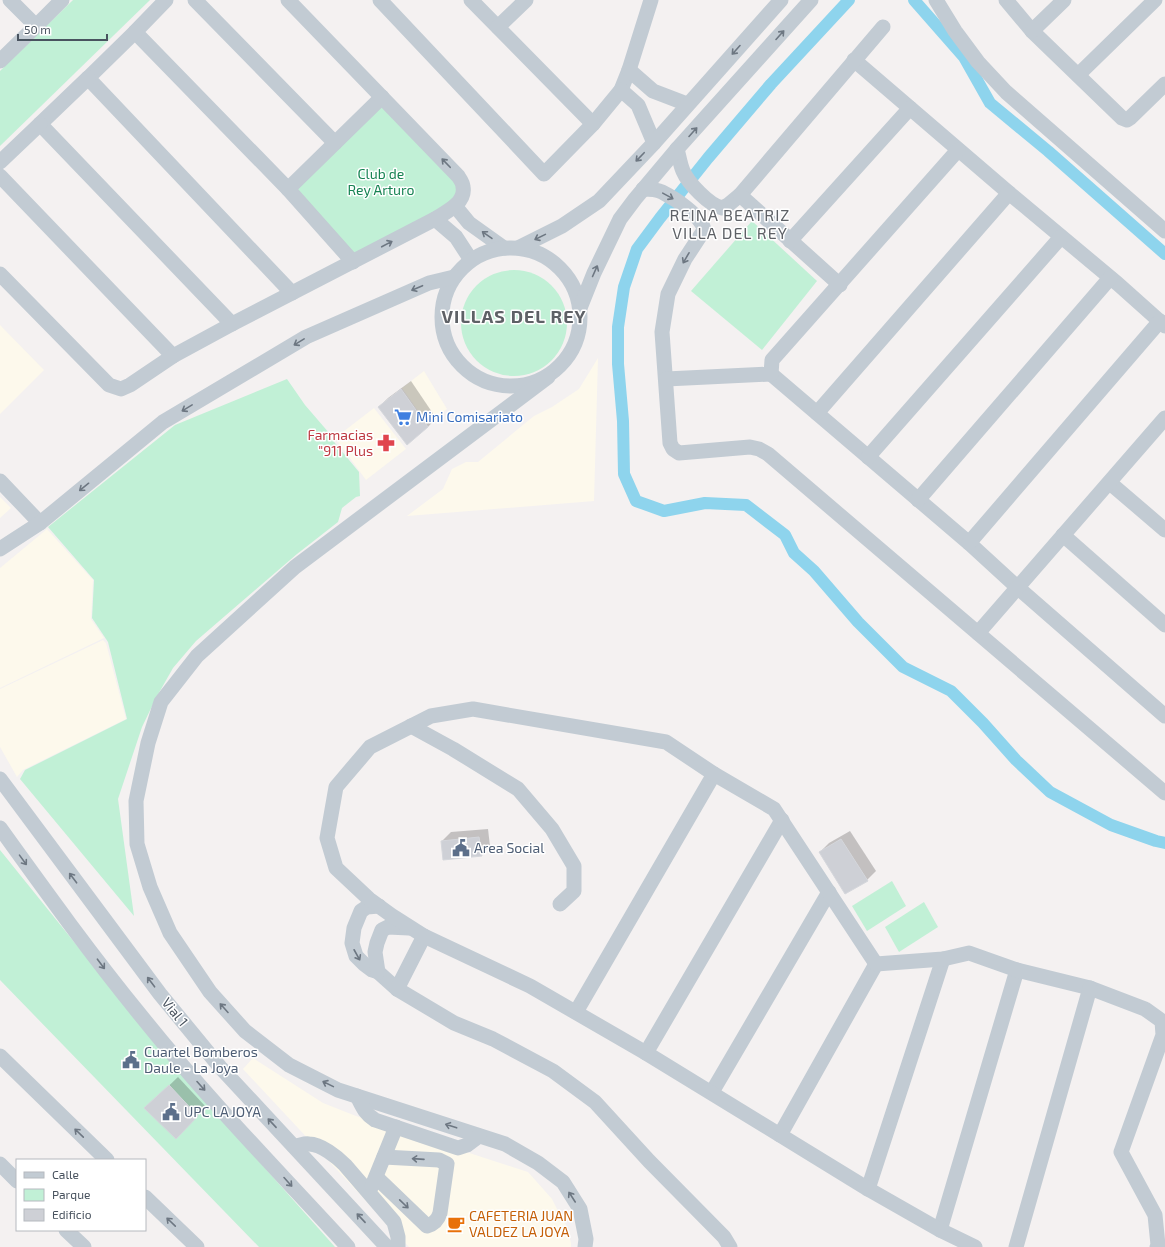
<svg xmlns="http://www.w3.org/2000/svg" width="1165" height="1247" font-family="'Exo 2',sans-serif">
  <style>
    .commercial { fill: #fdf9ec }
    .green { fill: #c1f0d6 }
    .shadow { fill: #0003 }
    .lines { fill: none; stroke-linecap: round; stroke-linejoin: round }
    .canal { stroke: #8ed4ed; stroke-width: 12 }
    .building { fill: #ced0d6; stroke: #d5d7dc }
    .minor { stroke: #c2cbd3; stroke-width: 15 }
    .oneway { stroke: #6d7782 }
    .labels { text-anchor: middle; stroke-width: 3; stroke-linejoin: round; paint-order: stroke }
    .park-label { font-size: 14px; fill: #178353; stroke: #fff }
    .shop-label { font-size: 14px; fill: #366cbe; stroke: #fff; text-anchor: start }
    .health-label { font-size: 14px; fill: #be3a42; stroke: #fff; text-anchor: end }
    .service-label { font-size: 14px; fill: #4e5e75; stroke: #fff; text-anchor: start }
    .street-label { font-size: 14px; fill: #49535f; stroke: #fff }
    .food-label { font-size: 14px; fill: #c56008; stroke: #fff; text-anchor: start }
    .quarter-label { font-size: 16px; letter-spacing: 1px; fill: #5e6166; stroke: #fff }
    .district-label { font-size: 18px; font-weight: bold; letter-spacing: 1px; fill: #5e6166; stroke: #fff }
  </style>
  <rect width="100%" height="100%" fill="#f4f1f1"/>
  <g class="commercial">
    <path d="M0,325L44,370L0,414Z"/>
    <path d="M598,358L594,501L407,516L443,489L452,469L466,462H478L534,416L552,407L579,389Z"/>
    <path d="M424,371L447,409L427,424L402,388Z"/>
    <path d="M374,408L406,449L366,480L335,438Z"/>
    <path d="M0,497L11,508L0,518Z"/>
    <path d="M47,529L93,580L91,619L104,638L0,688V568Z"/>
    <path d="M103,640L106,643L126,719L23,770L17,777L0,747V689Z"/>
    <path d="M253,1058L323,1103L356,1116L528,1172L552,1199L558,1211L564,1219L571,1243V1247H409L243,1069Z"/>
  </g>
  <g class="green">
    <path d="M73,0H150L0,146V71Z"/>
    <path d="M382,97L458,176L463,196L353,262L288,189Z"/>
    <path d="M752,221L817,281L762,350L691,291Z"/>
    <circle cx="514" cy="323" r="53"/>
    <path d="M287,379L305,405L330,434V437L359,472L360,496L356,497L342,508L338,522L297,554L196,641L173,668L156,698L142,727L118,799L134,916L20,779L25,770L127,719L108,642L92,618L94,580L48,527L175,425Z"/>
    <path d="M0,850L170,1061L335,1247H259L0,980Z"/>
    <path d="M892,881L906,906L867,931L852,906Z"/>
    <path d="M924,902L938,927L899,952L885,927Z"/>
  </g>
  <g class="shadow">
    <path d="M411,381L436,418L428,427L379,407L388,398Z"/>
    <path d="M488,829L490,846L481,855L442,841L451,832Z"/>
    <path d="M850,831L876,871L867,880L820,852L829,843Z"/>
    <path d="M178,1077L206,1107L176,1138L154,1100Z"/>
  </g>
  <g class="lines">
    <g class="canal">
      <path d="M849,0L771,84L708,158L660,218L637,249L624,287L618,327V364L623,421L624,474L636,501L664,511L705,503L746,505L785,535L794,553L814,571L858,622L903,667L951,691L983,723L1016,760L1050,792L1111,825L1156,841L1165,843"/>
      <path d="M914,0L964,57L990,103L1048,151L1165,254"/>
    </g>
  </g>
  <g class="building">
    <path d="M401,389L428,427L407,445L378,407Z"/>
    <path d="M479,837L482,856L443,860L441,841Z"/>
    <path d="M841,839L868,881L845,894L819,852Z"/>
    <path d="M169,1085L198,1116L176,1139L144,1108Z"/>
  </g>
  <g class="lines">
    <g class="minor">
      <path d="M166,0L135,32L288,189"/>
      <path d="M195,0L335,143"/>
      <path d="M380,0L544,174L593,124L621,90L629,70L651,0"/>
      <path d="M471,0L593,124"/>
      <path d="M936,0L955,31L978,62L1006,92L1165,231"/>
      <path d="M1006,0L1032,31L1122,118L1127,120L1130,118L1165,84"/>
      <path d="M36,26L62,0"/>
      <path d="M498,27L526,0"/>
      <path d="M1032,31L1064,0"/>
      <path d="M135,32L88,78L292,293"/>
      <path d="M854,60L1009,193L1118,284L1165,326"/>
      <path d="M0,61L36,26L10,0"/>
      <path d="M629,70L653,91L687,104"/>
      <path d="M1078,75L1155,0"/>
      <path d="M88,78L40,124L232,324"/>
      <path d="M621,90L638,105L654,143"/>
      <path d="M677,149C679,156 680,164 683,171C688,183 709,205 722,208L728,205L740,195L883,27"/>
      <path d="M0,162L40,124"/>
      <path d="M0,176L173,356"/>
      <path d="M643,189C649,189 656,189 662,192C674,198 702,216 704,230L685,259L668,294L662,332L670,443L673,449L679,453L750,447L759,449L768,454L1165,793"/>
      <path d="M740,195L840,285"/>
      <path d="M455,206L469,223L504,248"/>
      <path d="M435,219L456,237L471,260"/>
      <path d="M790,241L910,108"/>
      <circle cx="511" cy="317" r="69"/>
      <path d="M518,248L562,226L599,201L654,143L781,0"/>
      <path d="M353,262L288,189L382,97"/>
      <path d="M0,274L109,385L121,389L130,385L173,356L232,324L435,219C446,212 466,203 463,187C463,183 460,179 458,176L288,0"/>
      <path d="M580,308L594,273L620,219L635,199L677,149L811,0"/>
      <path d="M771,374L969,543L1017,587L1165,716"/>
      <path d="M548,377L295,567L197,656L161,702L148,743L136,801L137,844L150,887L170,933L210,992L245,1031L289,1065L338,1090L505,1144L538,1163L563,1182L580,1209L586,1239L585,1247"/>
      <path d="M666,379L771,374L772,360L958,150"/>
      <path d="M817,413L1009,193"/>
      <path d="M868,457L1061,237"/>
      <path d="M0,481L40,523"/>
      <path d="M1110,483L1165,530"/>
      <path d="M918,500L1110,278"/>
      <path d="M1063,535L1165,625"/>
      <path d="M969,543L1160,321"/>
      <path d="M0,549L40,523L163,422L306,337L429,283L454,277"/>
      <path d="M978,633L1165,418"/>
      <path d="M411,726L453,749L518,789L552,829L574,866V891L560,904"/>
      <path d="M0,779L160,994L220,1067L387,1247"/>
      <path d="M0,828C46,892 92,956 142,1017C206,1097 278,1171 348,1247"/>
      <path d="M379,906L367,907L361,911L354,928L352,943L356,956L364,964L372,970L378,972L397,989L454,1023L493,1039L553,1071L595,1102L649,1161L724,1237L730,1247"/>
      <path d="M378,972L375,952L377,943L382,930L388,927L409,928"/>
      <path d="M397,989L424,936"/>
      <path d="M576,1012L714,774"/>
      <path d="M646,1053L782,820"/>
      <path d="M0,1056L107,1160"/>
      <path d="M712,1092L829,892"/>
      <path d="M357,1096C362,1106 365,1114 375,1120L458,1148L467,1145L479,1136"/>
      <path d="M780,1135L876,964"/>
      <path d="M294,1146C298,1146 305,1143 309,1144C321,1144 337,1157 345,1165L394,1222L398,1237V1247"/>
      <path d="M0,1164L17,1181"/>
      <path d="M376,1177L427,1226C434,1224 438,1220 440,1213L447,1164L439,1160L384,1157"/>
      <path d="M372,1186L396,1127"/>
      <path d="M868,1189L943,959"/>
      <path d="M145,1197L197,1247"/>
      <path d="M66,1230L84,1247"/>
      <path d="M940,1230L1017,970"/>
      <path d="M975,1247L940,1230L868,1189L646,1053L530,986L424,936L391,915L369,899L336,868L327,838L336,787L370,747L431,716L473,709L666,742L714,774L774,809L876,964L943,959L969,953L1017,970L1090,988L1145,1009L1162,1021L1163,1035L1121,1152L1155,1215L1158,1245L1157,1247"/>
      <path d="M1016,1247L1090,988"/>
    </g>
  </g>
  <defs><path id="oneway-shaft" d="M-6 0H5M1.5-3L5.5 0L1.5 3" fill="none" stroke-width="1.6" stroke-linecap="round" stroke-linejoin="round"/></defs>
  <g class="oneway">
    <use href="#oneway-shaft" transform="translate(780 35) rotate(-48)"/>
    <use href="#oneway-shaft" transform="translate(736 50) rotate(132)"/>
    <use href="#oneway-shaft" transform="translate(693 132) rotate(-48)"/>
    <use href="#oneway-shaft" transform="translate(640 157) rotate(134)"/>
    <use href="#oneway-shaft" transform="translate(446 163) rotate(-134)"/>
    <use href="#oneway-shaft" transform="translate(668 196) rotate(29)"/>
    <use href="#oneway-shaft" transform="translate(487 235) rotate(-145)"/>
    <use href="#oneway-shaft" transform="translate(540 237) rotate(154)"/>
    <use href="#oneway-shaft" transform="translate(387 244) rotate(-28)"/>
    <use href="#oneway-shaft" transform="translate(686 258) rotate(120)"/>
    <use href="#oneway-shaft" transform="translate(595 271) rotate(-66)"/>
    <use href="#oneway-shaft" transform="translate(417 288) rotate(157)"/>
    <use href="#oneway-shaft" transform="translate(299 342) rotate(149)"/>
    <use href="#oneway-shaft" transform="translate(187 408) rotate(149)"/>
    <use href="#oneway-shaft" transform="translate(84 487) rotate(141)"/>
    <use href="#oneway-shaft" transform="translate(23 860) rotate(54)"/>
    <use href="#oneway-shaft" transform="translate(73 878) rotate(-127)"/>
    <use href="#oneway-shaft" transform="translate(357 955) rotate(61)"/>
    <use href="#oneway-shaft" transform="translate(101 964) rotate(53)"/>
    <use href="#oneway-shaft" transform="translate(151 982) rotate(-127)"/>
    <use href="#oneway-shaft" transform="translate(224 1008) rotate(-132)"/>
    <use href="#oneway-shaft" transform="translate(328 1084) rotate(-154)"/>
    <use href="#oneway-shaft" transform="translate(201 1086) rotate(48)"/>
    <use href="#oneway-shaft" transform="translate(272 1123) rotate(-133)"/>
    <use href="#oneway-shaft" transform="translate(451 1126) rotate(-162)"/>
    <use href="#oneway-shaft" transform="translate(79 1133) rotate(-136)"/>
    <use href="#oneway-shaft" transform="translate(418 1159) rotate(-176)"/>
    <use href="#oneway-shaft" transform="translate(288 1182) rotate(48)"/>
    <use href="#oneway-shaft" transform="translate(572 1197) rotate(-123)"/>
    <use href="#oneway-shaft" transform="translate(404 1204) rotate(44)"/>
    <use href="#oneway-shaft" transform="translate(361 1218) rotate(-133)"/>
    <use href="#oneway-shaft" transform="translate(171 1222) rotate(-136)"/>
  </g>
  <defs>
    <g id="supermarket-bare" transform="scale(1.38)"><path d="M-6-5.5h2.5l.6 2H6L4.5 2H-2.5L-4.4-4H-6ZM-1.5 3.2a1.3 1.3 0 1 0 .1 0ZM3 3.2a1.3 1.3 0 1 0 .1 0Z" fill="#3f7fe0" stroke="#fff" stroke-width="2.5" paint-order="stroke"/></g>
    <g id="pharmacy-bare" transform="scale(1.38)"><path d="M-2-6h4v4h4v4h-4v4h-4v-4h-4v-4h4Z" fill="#e0444e" stroke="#fff" stroke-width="2.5" paint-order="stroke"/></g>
    <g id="civic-bare" transform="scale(1.38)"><path d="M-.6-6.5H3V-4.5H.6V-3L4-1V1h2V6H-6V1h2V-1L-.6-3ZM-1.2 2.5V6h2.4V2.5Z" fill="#5c6f8a" stroke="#fff" stroke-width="2.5" paint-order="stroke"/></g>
    <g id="cafe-bare" transform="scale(1.38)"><path d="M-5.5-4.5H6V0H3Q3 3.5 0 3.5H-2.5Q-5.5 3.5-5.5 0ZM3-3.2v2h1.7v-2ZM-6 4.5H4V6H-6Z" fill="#e8710a" stroke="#fff" stroke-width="2.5" paint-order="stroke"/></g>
  </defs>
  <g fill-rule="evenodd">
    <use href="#supermarket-bare" x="403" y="417"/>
    <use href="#pharmacy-bare" x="386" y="443"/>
    <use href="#civic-bare" x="461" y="848"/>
    <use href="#civic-bare" x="131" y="1060"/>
    <use href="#civic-bare" x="171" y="1112"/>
    <use href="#cafe-bare" x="456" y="1224"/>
  </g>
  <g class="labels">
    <g class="park-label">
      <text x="381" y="179">Club de<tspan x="381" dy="16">Rey Arturo</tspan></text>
    </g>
    <g class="shop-label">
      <text x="416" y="422">Mini Comisariato</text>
    </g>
    <g class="health-label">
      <text x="373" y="440">Farmacias<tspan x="373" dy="16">"911 Plus</tspan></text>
    </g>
    <g class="service-label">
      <text x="474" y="853">Area Social</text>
      <text x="144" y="1057">Cuartel Bomberos<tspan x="144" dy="16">Daule - La Joya</tspan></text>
      <text x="184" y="1117">UPC LA JOYA</text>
    </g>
    <g class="street-label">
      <text transform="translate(175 1012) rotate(51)" y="5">Vial 1</text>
    </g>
    <g class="food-label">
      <text x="469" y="1221">CAFETERIA JUAN<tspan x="469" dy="16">VALDEZ LA JOYA</tspan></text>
    </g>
    <g class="quarter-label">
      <text x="730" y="221">REINA BEATRIZ<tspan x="730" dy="18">VILLA DEL REY</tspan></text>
    </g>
    <g class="district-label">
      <text x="514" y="323">VILLAS DEL REY</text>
    </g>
  </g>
  <rect x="16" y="1159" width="130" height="72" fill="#ffffff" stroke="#b6babf"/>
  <rect x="24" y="1172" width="20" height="6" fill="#c2cbd3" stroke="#b6babf"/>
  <text x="52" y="1179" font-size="12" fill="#49535f">Calle</text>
  <rect x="24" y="1189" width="20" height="12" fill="#c1f0d6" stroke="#b6babf"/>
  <text x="52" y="1199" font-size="12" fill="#49535f">Parque</text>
  <rect x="24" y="1209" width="20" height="12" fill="#ced0d6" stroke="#b6babf"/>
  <text x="52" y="1219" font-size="12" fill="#49535f">Edificio</text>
  <path d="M18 34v6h89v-6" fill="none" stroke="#49535f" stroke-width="2"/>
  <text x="24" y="34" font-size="12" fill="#49535f" stroke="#ffffff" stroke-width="3" paint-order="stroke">50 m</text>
</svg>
